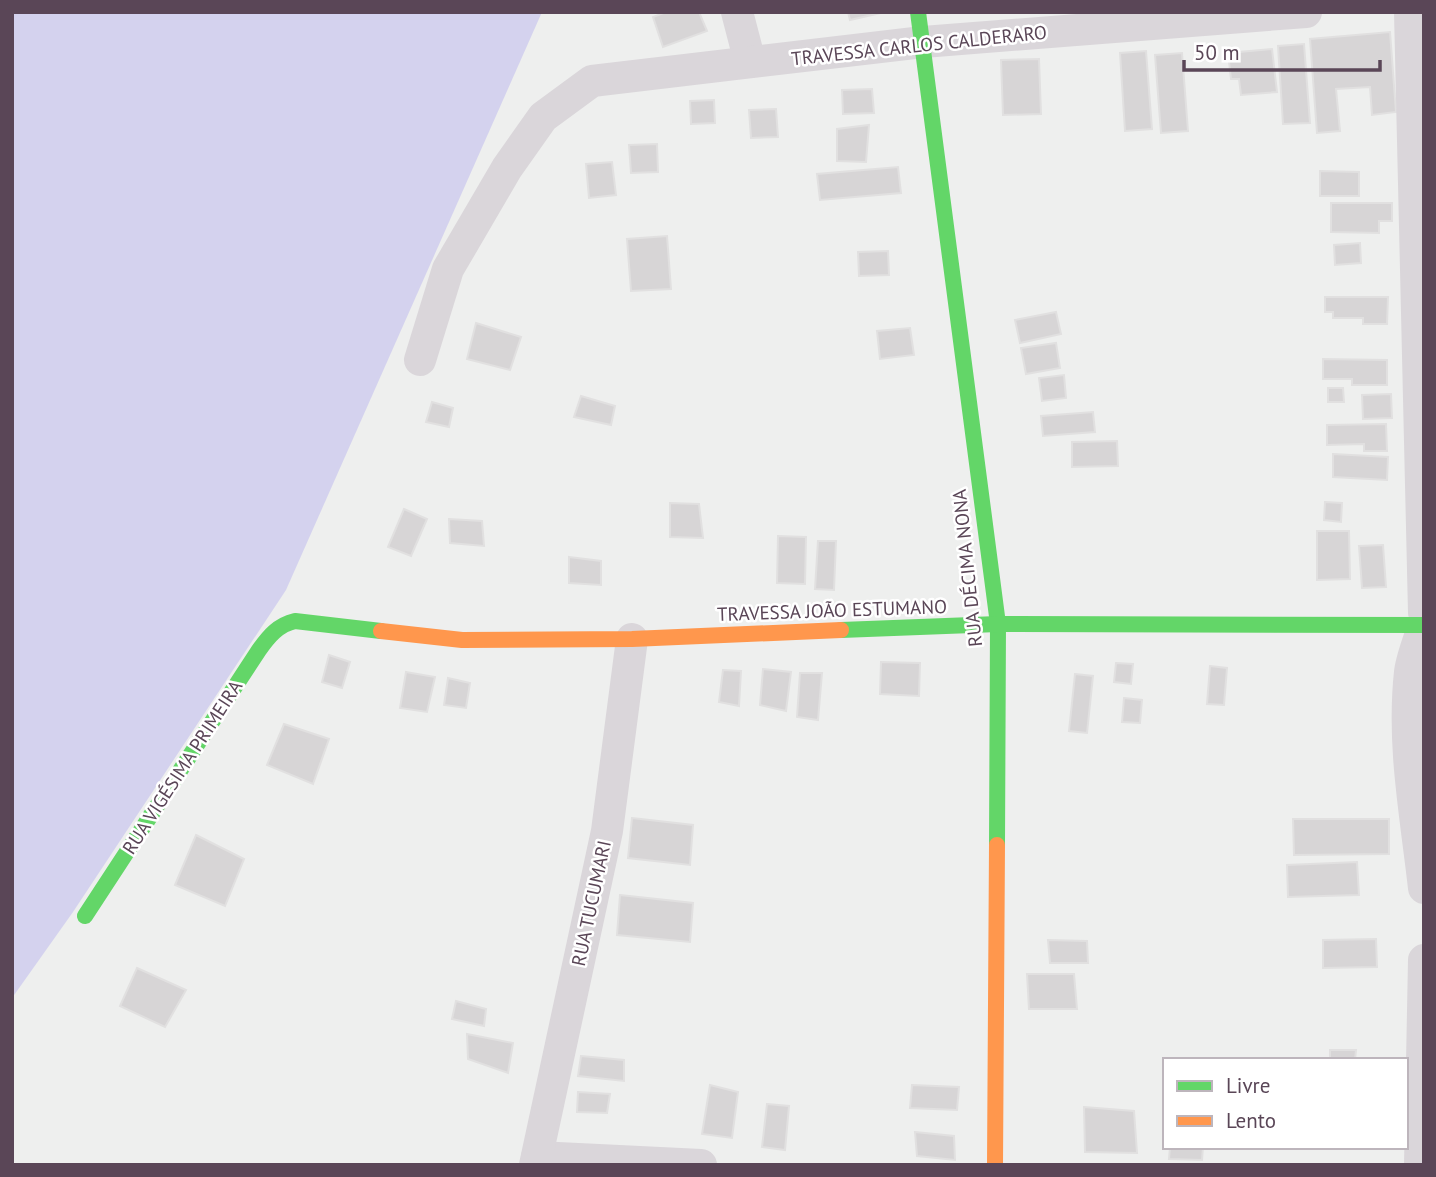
<svg xmlns="http://www.w3.org/2000/svg" width="1436" height="1177" font-family="'PT Sans',sans-serif">
  <style>
    .green { fill: #d4d2ee }
    .building { fill: #d7d5d6; stroke: #e1e0e0; stroke-width: 2 }
    .lines { fill: none; stroke-linecap: round; stroke-linejoin: round }
    .street { stroke: #dad6da; stroke-width: 32 }
    .fast { stroke: #63d668; stroke-width: 16 }
    .slow { stroke: #ff974d; stroke-width: 16 }
    .labels { text-anchor: middle; stroke-width: 5; stroke-linejoin: round; paint-order: stroke }
    .street-label { font-size: 19px; fill: #5a4657; stroke: #fff }
  </style>
  <rect width="100%" height="100%" fill="#eeefee"/>
  <path class="green" d="M12,12H542L286,590L73,912L12,998Z"/>
  <g class="building">
    <path d="M666,12H699L707,31L663,47L653,17Z"/>
    <path d="M848,12H885L850,20Z"/>
    <path d="M1390,32L1396,112L1372,115L1370,87L1336,89L1340,131L1317,133L1310,39Z"/>
    <path d="M1304,44L1310,123L1283,124L1278,46Z"/>
    <path d="M1272,49L1277,92L1241,95L1239,79H1231L1228,53Z"/>
    <path d="M1146,51L1152,129L1125,131L1120,53Z"/>
    <path d="M1182,53L1188,131L1161,133L1155,55Z"/>
    <path d="M1039,59L1041,114L1003,115L1001,60Z"/>
    <path d="M872,89L874,113L843,114L842,90Z"/>
    <path d="M714,100L715,123L691,124L690,101Z"/>
    <path d="M776,109L778,137L751,138L749,110Z"/>
    <path d="M869,125L866,162L837,161V129Z"/>
    <path d="M657,144L658,172L631,173L629,145Z"/>
    <path d="M612,162L616,195L589,198L586,164Z"/>
    <path d="M898,167L901,193L820,200L817,174Z"/>
    <path d="M1320,171L1359,172V196H1320Z"/>
    <path d="M1331,203H1392V221H1379V233L1331,232Z"/>
    <path d="M667,236L671,289L631,291L627,239Z"/>
    <path d="M1360,243L1361,263L1335,265L1334,245Z"/>
    <path d="M888,251L889,275L859,276L858,252Z"/>
    <path d="M1325,297H1388L1387,324H1363V318H1333V312H1325Z"/>
    <path d="M1056,312L1061,334L1020,343L1015,320Z"/>
    <path d="M476,323L521,337L510,370L467,359Z"/>
    <path d="M910,328L914,355L880,359L877,331Z"/>
    <path d="M1056,343L1060,368L1026,374L1021,348Z"/>
    <path d="M1323,359L1387,360V385H1352V379H1323Z"/>
    <path d="M1064,375L1066,398L1042,401L1039,378Z"/>
    <path d="M1328,388H1343L1344,402H1328Z"/>
    <path d="M1391,394L1392,418L1363,419L1362,395Z"/>
    <path d="M581,396L615,406L611,425L574,417Z"/>
    <path d="M432,402L453,408L449,427L426,422Z"/>
    <path d="M1093,412L1095,432L1043,436L1041,416Z"/>
    <path d="M1386,424L1387,451H1364V444L1327,445V425Z"/>
    <path d="M1117,441L1118,466L1072,467V442Z"/>
    <path d="M1333,454L1388,457L1387,480L1333,477Z"/>
    <path d="M1325,502L1342,503L1341,522L1324,520Z"/>
    <path d="M670,503L699,504L703,538L670,537Z"/>
    <path d="M404,509L427,519L411,556L388,547Z"/>
    <path d="M449,519L482,521L484,546L450,543Z"/>
    <path d="M1317,531H1349L1350,579L1317,580Z"/>
    <path d="M778,536L806,537L805,584L777,583Z"/>
    <path d="M818,541H836L834,590L815,589Z"/>
    <path d="M1383,545L1386,587L1362,588L1359,546Z"/>
    <path d="M569,557L601,561V585L569,583Z"/>
    <path d="M329,655L350,662L342,688L322,682Z"/>
    <path d="M881,662L920,663L919,696L880,694Z"/>
    <path d="M1116,663L1133,664L1131,684L1114,682Z"/>
    <path d="M1210,666L1227,668L1224,705L1207,704Z"/>
    <path d="M763,669L791,672L786,711L760,705Z"/>
    <path d="M723,670L741,671L739,706L719,702Z"/>
    <path d="M406,672L435,677L427,712L400,708Z"/>
    <path d="M800,673H822L818,720L797,717Z"/>
    <path d="M1075,674L1093,676L1087,733L1069,731Z"/>
    <path d="M448,678L470,683L466,708L444,705Z"/>
    <path d="M1124,698L1142,700L1140,723L1122,722Z"/>
    <path d="M284,724L329,739L313,784L267,765Z"/>
    <path d="M632,818L693,825L690,865L628,858Z"/>
    <path d="M1293,819H1389V854L1294,855Z"/>
    <path d="M196,835L244,859L225,906L175,885Z"/>
    <path d="M1357,862L1359,895L1288,897L1287,865Z"/>
    <path d="M620,895L693,903L690,942L617,935Z"/>
    <path d="M1376,939L1377,967L1323,968V940Z"/>
    <path d="M1048,940L1087,941L1088,963H1050Z"/>
    <path d="M137,968L186,990L165,1027L120,1006Z"/>
    <path d="M1027,974H1074L1077,1009H1029Z"/>
    <path d="M456,1001L486,1009L484,1026L452,1019Z"/>
    <path d="M467,1034L513,1043L508,1073L468,1059Z"/>
    <path d="M1330,1050H1356L1355,1060H1330Z"/>
    <path d="M581,1056L624,1060V1081L578,1076Z"/>
    <path d="M710,1085L738,1092L732,1138L702,1134Z"/>
    <path d="M912,1085L959,1087L957,1110L910,1108Z"/>
    <path d="M578,1092L610,1094L607,1113L577,1112Z"/>
    <path d="M767,1104L789,1106L785,1150L762,1147Z"/>
    <path d="M1084,1107L1134,1111L1137,1153L1085,1152Z"/>
    <path d="M915,1132L954,1136L955,1160L917,1156Z"/>
    <path d="M1170,1147H1203L1202,1160L1169,1159Z"/>
  </g>
  <g class="lines">
    <g class="street">
      <path d="M737,12L750,62"/>
      <path d="M1410,12L1424,613"/>
      <path d="M420,360L448,269L507,168L543,117L592,81L923,42L1306,12"/>
      <path d="M1424,625C1419,640 1412,657 1410,672C1402,745 1416,816 1424,888"/>
      <path d="M537,1157L701,1165"/>
      <path d="M535,1165L607,831L632,639"/>
      <path d="M1420,1165L1424,960"/>
    </g>
    <g class="fast">
      <path d="M918,12L998,624L997,845"/>
      <path d="M841,630L998,624L1424,625"/>
      <path d="M85,916L259,650C269,636 278,625 295,621L381,631"/>
    </g>
    <g class="slow">
      <path d="M381,631L462,640L632,639L841,630"/>
      <path d="M995,1165L997,845"/>
    </g>
  </g>
  <g class="labels">
    <g class="street-label">
      <text transform="translate(919 45) rotate(-6)" y="7">TRAVESSA CARLOS CALDERARO</text>
      <text transform="translate(967 568) rotate(-96)" y="7">RUA DÉCIMA NONA</text>
      <text transform="translate(832 610) rotate(-2)" y="7">TRAVESSA JOÃO ESTUMANO</text>
      <text transform="translate(182 767) rotate(-57)" y="7">RUA VIGÉSIMA PRIMEIRA</text>
      <text transform="translate(591 903) rotate(-78)" y="7">RUA TUCUMARI</text>
    </g>
  </g>
  <rect width="1436" height="1177" fill="none" stroke="#5a4657" stroke-width="28"/>
  <rect x="1163" y="1058" width="245" height="91" fill="#ffffff" stroke="#bdb5bc" stroke-width="2"/>
  <rect x="1177" y="1081" width="35" height="10" fill="#63d668" stroke="#bdb5bc" stroke-width="2"/>
  <text x="1226" y="1093" font-size="21" fill="#5a4657">Livre</text>
  <rect x="1177" y="1116" width="35" height="10" fill="#ff974d" stroke="#bdb5bc" stroke-width="2"/>
  <text x="1226" y="1128" font-size="21" fill="#5a4657">Lento</text>
  <path d="M1184 60v10h196v-10" fill="none" stroke="#5a4657" stroke-width="3.5"/>
  <text x="1194" y="60" font-size="21" fill="#5a4657" stroke="#ffffff" stroke-width="5" paint-order="stroke">50 m</text>
</svg>
